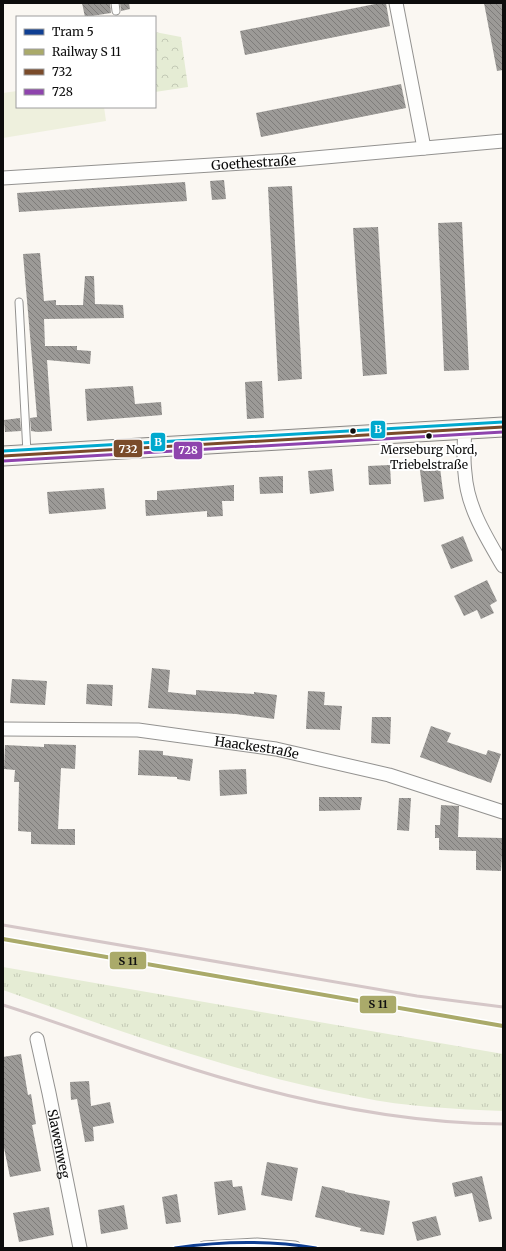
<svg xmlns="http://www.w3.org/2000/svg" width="506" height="1251" font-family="Merriweather,serif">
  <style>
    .grass { fill: url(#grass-tufts) }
    .park { fill: url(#park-crowns) }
    .pitch { fill: #eef0dd }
    .building { fill: url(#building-back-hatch) }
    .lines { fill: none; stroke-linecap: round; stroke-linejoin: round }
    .service-casing { stroke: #939290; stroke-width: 9 }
    .minor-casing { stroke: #939290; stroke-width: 15 }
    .secondary-casing { stroke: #8a8886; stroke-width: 21 }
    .service { stroke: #fefefd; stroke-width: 7 }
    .minor { stroke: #fefefd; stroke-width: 13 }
    .secondary { stroke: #f3f1ea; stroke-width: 19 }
    .rail { stroke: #d5c7c8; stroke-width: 3 }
    .bus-1-casing { stroke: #fff; stroke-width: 6 }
    .bus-2-casing { stroke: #fff; stroke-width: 6 }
    .bus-3-casing { stroke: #fff; stroke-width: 6 }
    .bus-1 { stroke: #7a4b2a; stroke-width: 3 }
    .bus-2 { stroke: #8e44ad; stroke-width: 3 }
    .bus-3 { stroke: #00a9ce; stroke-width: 3 }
    .rail-1-casing { stroke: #fff; stroke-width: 7 }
    .rail-1 { stroke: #aaaa6a; stroke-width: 4 }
    .tram-1-casing { stroke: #fff; stroke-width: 6 }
    .tram-1 { stroke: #0f3f93; stroke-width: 3 }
    .bus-dot { fill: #0c0c0c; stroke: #fff; stroke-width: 1.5 }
    .labels { text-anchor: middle; stroke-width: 4; stroke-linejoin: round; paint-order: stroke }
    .bus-label { font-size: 12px; fill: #0c0c0c; stroke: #fff }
    .street-label { font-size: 13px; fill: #0c0c0c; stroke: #fff }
    .line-badge { stroke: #fff; stroke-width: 1.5 }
    .badge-label { font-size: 11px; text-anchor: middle; font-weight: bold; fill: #fff }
    .pale-badge-label { font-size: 11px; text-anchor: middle; font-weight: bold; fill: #111 }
  </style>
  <defs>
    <pattern id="grass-tufts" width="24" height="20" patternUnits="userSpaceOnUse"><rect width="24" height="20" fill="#e5ecd4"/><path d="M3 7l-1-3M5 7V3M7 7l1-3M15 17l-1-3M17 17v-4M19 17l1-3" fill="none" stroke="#c3c9b5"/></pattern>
    <pattern id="park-crowns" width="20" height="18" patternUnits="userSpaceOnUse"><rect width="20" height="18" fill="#e5ecd4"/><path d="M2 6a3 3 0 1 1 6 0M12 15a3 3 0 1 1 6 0" fill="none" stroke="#c3c9b5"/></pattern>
    <pattern id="building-back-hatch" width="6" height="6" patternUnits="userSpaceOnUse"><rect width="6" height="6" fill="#9c9a97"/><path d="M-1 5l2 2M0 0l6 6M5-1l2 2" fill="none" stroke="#7e7c7a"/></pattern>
  </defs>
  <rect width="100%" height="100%" fill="#faf7f2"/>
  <path class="grass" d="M3,967L503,1054V1111C455,1109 406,1107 359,1097C237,1074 120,1031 3,990Z"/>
  <path class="park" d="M155,32L181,37L188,87L155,92Z"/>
  <path class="pitch" d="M17,91V107H104L106,121L3,138V93Z"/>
  <g class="building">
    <path d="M82,3H110L111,13L85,17Z"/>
    <path d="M120,3H129L130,9L121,11Z"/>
    <path d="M380,3H386L390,26L245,55L240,31Z"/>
    <path d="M484,3H503V70L497,71Z"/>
    <path d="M401,84L406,108L261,137L256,113Z"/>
    <path d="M224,180L226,199L212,200L210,181Z"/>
    <path d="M185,182L187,201L19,212L17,193Z"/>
    <path d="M292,186L302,379L278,381L268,187Z"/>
    <path d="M462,222L469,370L444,371L438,223Z"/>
    <path d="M378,227L387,374L363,376L353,228Z"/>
    <path d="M40,253L44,301L56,300V305H83L85,276H94L95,304L123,305L124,318L44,319L45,346H77V350L91,351L90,364L47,360L52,431L38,432L31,431L30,418L37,417L23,254Z"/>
    <path d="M262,381L264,418L247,419L245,382Z"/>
    <path d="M133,386L135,404L161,402L162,415L87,421L85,389Z"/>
    <path d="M20,418L21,431L5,432L4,420Z"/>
    <path d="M439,460L444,499L424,502L419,463Z"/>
    <path d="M390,465L391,484L369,485L368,466Z"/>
    <path d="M332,469L334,491L310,494L308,471Z"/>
    <path d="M283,476V493L260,494L259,477Z"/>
    <path d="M234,485V501H222L223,516L207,517V511L146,516L145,500H157V491Z"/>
    <path d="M104,488L106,509L49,514L47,492Z"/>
    <path d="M463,536L473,561L451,569L441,545Z"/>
    <path d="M487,580L497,601L490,605L494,613L481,619L477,610L464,616L454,596Z"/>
    <path d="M152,668L170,670L168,692L196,695V690L254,694V692L277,695L274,719L236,714L148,708Z"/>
    <path d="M12,679L47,681L45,705L10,703Z"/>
    <path d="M87,684L113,685L112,706L86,704Z"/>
    <path d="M308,691L325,692L324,705L342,706L340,730L306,729Z"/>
    <path d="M372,717H391L390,744L371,743Z"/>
    <path d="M431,726L451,733L447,742L486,755L488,750L501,754L491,783L420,757Z"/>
    <path d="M44,744L76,745L75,769L61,768L58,829H75V845L31,844V832L18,831L19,782H14L15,770L4,769L5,745L44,747Z"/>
    <path d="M139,750L163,751V755L193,759L190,781L177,779V777L138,775Z"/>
    <path d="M246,769L247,794L220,796L219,770Z"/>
    <path d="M319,797H362L360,810L319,811Z"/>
    <path d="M399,798H411L409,831L397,830Z"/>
    <path d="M441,805L459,806L458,837L503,838L501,871L476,870V851L439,850V838H435V825H440Z"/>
    <path d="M21,1054L28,1095L31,1094L36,1124L32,1125L41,1171L10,1177L3,1143V1057Z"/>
    <path d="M89,1081L91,1106L110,1102L114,1123L93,1127L94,1141L85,1142L77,1099L71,1100L70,1082Z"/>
    <path d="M267,1162L298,1168L292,1201L261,1195Z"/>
    <path d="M482,1176L492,1219L479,1222L472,1193L455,1197L452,1183Z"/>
    <path d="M232,1180L233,1187L242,1186L246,1210L218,1215L214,1182Z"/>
    <path d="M322,1186L345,1191V1192L390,1201L384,1235L360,1231L361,1228L315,1217Z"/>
    <path d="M177,1194L181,1222L166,1224L162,1197Z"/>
    <path d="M124,1205L128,1229L101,1234L98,1210Z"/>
    <path d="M49,1207L54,1235L19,1242L13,1213Z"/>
    <path d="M436,1216L441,1235L417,1241L412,1222Z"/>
  </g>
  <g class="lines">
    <g class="service-casing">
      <g id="service">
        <path d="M115,3L116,11"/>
        <path d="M19,302L27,453"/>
      </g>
    </g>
    <g class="minor-casing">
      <g id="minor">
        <path d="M396,3L424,148"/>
        <path id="s1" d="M3,178L292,160L503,141"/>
        <path d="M465,429C464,444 463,458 465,473C467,507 486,537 503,566"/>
        <path id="s2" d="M3,729L138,730L276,749L389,775L503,812"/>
        <path id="s3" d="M37,1039L49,1093L80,1248"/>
        <path d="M204,1248L257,1245L295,1248"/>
      </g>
    </g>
    <g class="secondary-casing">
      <path id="secondary" d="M3,456L503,427"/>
    </g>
    <use href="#service" class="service"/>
    <use href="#minor" class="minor"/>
    <use href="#secondary" class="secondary"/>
    <g class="rail">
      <path d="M3,925L417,996L503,1007"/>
      <path d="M3,1005C60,1023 117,1045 174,1063C281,1098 391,1123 503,1124"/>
    </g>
    <g class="bus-1-casing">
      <path id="bus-1" d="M3,456L503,427"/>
    </g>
    <g class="bus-2-casing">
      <path id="bus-2" d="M3,461L503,432"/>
    </g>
    <g class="bus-3-casing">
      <path id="bus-3" d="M3,451L503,422"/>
    </g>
    <use href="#bus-1" class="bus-1"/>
    <use href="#bus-2" class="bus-2"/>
    <use href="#bus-3" class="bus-3"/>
    <g class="rail-1-casing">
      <path id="rail-1" d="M3,939L503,1026"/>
    </g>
    <use href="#rail-1" class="rail-1"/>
    <g class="tram-1-casing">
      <path id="tram-1" d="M175,1248C223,1241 268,1240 316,1248"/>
    </g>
    <use href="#tram-1" class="tram-1"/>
  </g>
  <g class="bus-dot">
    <circle cx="353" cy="431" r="3.5"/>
    <circle cx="429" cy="436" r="3.5"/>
  </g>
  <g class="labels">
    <g class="bus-label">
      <text x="429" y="454">Merseburg Nord,<tspan x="429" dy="15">Triebelstraße</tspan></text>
    </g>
    <g class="street-label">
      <text dy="5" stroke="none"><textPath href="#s1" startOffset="251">Goethestraße</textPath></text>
      <text dy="5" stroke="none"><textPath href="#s2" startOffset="255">Haackestraße</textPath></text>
      <text dy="5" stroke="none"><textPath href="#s3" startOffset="107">Slawenweg</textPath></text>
    </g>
  </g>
  <g class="line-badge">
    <rect x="370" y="420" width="16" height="19" rx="4" fill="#00a9ce"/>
    <rect x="150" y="432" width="16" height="20" rx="4" fill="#00a9ce"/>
    <rect x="113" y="439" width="30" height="19" rx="4" fill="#7a4b2a"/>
    <rect x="173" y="441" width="30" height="19" rx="4" fill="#8e44ad"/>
    <rect x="109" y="951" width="38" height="19" rx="4" fill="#aaaa6a"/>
    <rect x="359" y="995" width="38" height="19" rx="4" fill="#aaaa6a"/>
  </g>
  <g class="badge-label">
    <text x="378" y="433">B</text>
    <text x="158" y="446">B</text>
    <text x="128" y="453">732</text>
    <text x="188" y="454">728</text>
  </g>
  <g class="pale-badge-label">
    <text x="128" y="965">S 11</text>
    <text x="378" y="1008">S 11</text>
  </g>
  <rect width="506" height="1251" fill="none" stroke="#0c0c0c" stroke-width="8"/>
  <rect x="16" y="16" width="140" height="92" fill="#ffffff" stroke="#9e9e9e"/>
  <rect x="24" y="29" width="20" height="6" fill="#0f3f93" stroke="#9e9e9e"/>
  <text x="52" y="36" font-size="12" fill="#0c0c0c">Tram 5</text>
  <rect x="24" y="49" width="20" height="6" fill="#aaaa6a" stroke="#9e9e9e"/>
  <text x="52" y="56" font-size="12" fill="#0c0c0c">Railway S 11</text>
  <rect x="24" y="69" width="20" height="6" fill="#7a4b2a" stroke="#9e9e9e"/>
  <text x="52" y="76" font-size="12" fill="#0c0c0c">732</text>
  <rect x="24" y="89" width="20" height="6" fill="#8e44ad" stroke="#9e9e9e"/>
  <text x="52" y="96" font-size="12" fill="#0c0c0c">728</text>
</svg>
